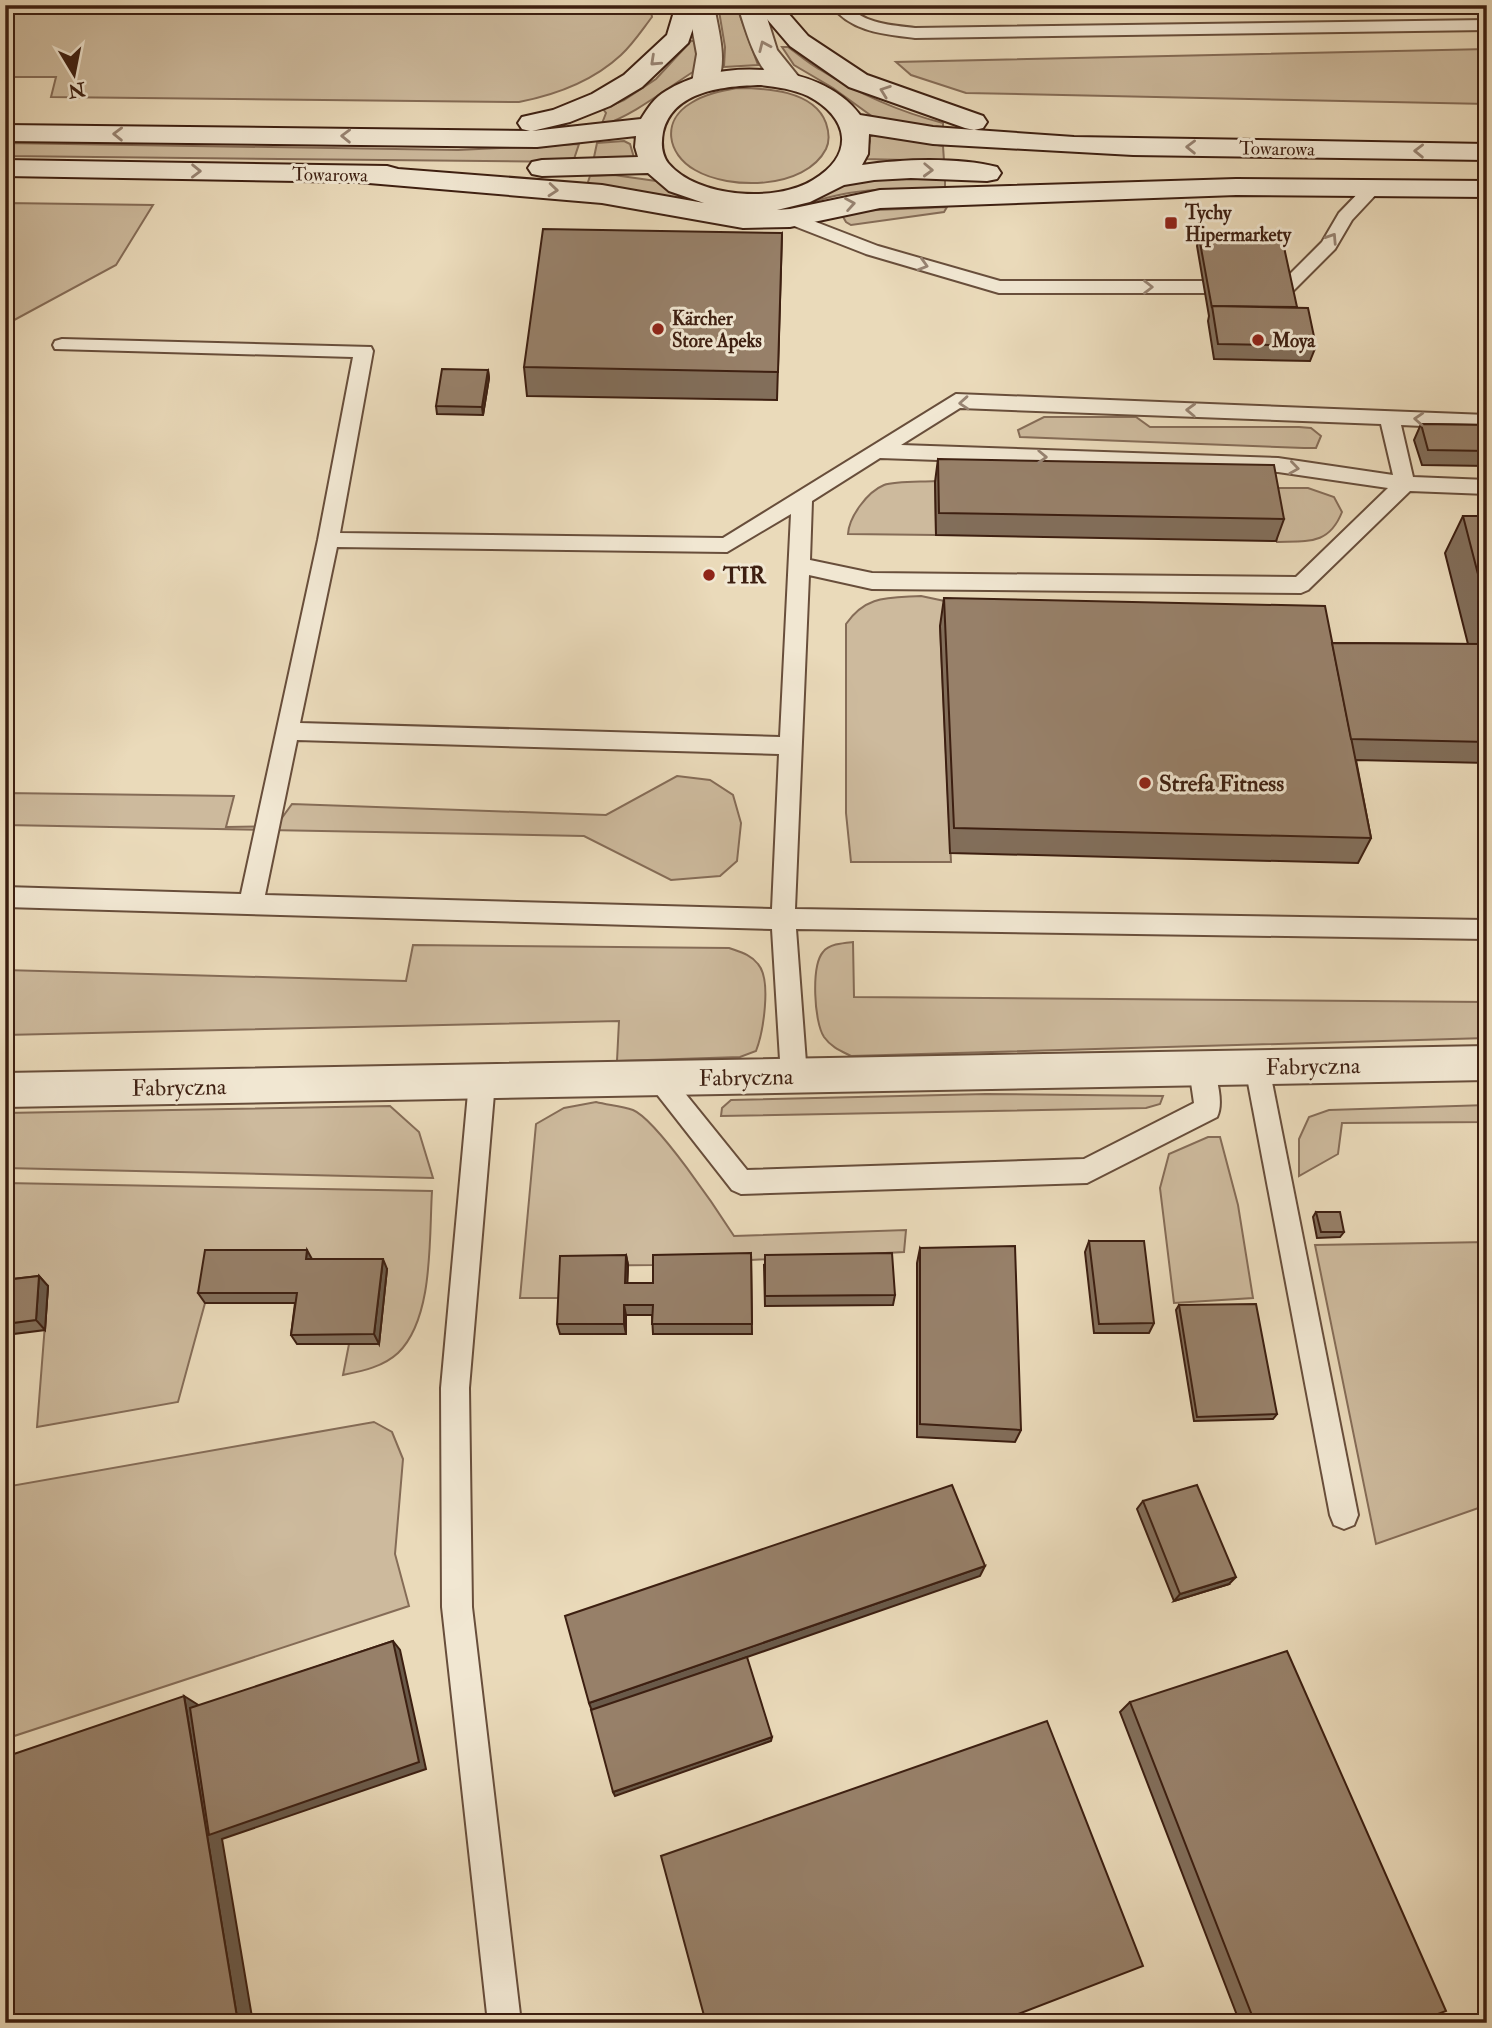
<svg xmlns="http://www.w3.org/2000/svg" width="1492" height="2028" font-family="'IM FELL Double Pica',serif">
  <style>
    .green { fill: #cdba9d; stroke: #856c57; stroke-width: 2 }
    .lines { fill: none; stroke-linecap: round; stroke-linejoin: round }
    .lane-casing { stroke: #684e3b; stroke-width: 4 }
    .street-casing { stroke: #684e3b; stroke-width: 4 }
    .secondary-casing { stroke: #3d1f11; stroke-width: 4 }
    .lane { fill: #f1e7d2; fill-rule: evenodd }
    .street { fill: #f1e7d2; fill-rule: evenodd }
    .secondary { fill: #f1e7d2; fill-rule: evenodd }
    .wall { fill: #826e5a; stroke: #3d1f11; stroke-width: 2 }
    .shaded-wall { fill: #6a5a4a; stroke: #3d1f11; stroke-width: 2 }
    .building { fill: #978069; stroke: #3d1f11; stroke-width: 2 }
    .oneway { stroke: #978372 }
    .poi-dot { fill: #8f2418; stroke: #f1e7d2; stroke-width: 2.5 }
    .labels { text-anchor: middle; stroke-width: 6; stroke-linejoin: round; paint-order: stroke }
    .far-street-label { font-size: 19px; fill: #3d1f11; stroke: #f1e7d2 }
    .far-poi-label { font-size: 19px; font-weight: bold; fill: #3d1f11; stroke: #f1e7d2; text-anchor: start }
    .poi-label { font-size: 23px; font-weight: bold; fill: #3d1f11; stroke: #f1e7d2; text-anchor: start }
    .street-label { font-size: 23px; fill: #3d1f11; stroke: #f1e7d2 }
  </style>
  <rect width="100%" height="100%" fill="#eadaba"/>
  <filter id="stains"><feTurbulence type="fractalNoise" baseFrequency=".00286" numOctaves="4"/><feColorMatrix values="0 0 0 0 .2 0 0 0 0 .09 0 0 0 0 .02 0 0 0 .5 -.17"/></filter>
  <radialGradient id="worn" r=".72"><stop offset=".6" stop-color="#630" stop-opacity="0"/><stop offset="1" stop-color="#630" stop-opacity=".3"/></radialGradient>
  <g class="green">
    <path d="M5,5H650L652,17C642,30 633,44 621,55C593,81 555,95 519,102L51,97L56,77H5Z"/>
    <path d="M718,5H736L758,65L724,67L725,47Z"/>
    <path d="M691,41H695L699,63L696,70C664,90 636,114 601,126L606,113L603,109L624,100L656,79Z"/>
    <path d="M782,47H788C798,54 808,63 819,69C857,93 900,112 943,123V129L873,117L833,88L794,65Z"/>
    <path d="M1487,49V104L966,93L911,75L896,62Z"/>
    <path d="M737,88C765,88 814,90 826,123C829,132 830,141 826,149C805,190 729,190 695,170C667,154 661,121 691,103C705,94 721,91 737,88Z"/>
    <path d="M868,133L943,146L944,161L865,159L870,141Z"/>
    <path d="M624,141L630,144L635,161L593,162L597,143Z"/>
    <path d="M5,143L458,150L579,144L573,162L5,156Z"/>
    <path d="M614,175L656,181L685,198L714,206L844,183L899,177L945,180V189C913,189 881,188 849,193C820,197 791,212 761,211C701,209 646,190 587,185L590,176Z"/>
    <path d="M5,203L153,205L116,265L5,325Z"/>
    <path d="M947,207L944,212L851,225L846,222L842,215L854,211Z"/>
    <path d="M1044,417H1136L1150,427H1299L1311,428L1321,436L1316,448H1304L1020,437L1018,430Z"/>
    <path d="M935,481L936,535L848,534C849,517 867,492 884,485C895,481 922,482 935,481Z"/>
    <path d="M1267,488H1308L1334,497L1342,512C1329,545 1308,541 1277,542Z"/>
    <path d="M921,596L954,603L940,626L951,862H851L846,813V624C866,595 888,598 921,596Z"/>
    <path d="M677,776L710,780L733,795L741,823L737,861L720,876L671,880L584,836L5,825V793L234,796L226,827L276,826L292,804L606,815Z"/>
    <path d="M853,942L854,997L1487,1002V1038L851,1056C841,1051 831,1047 824,1037C814,1022 811,966 823,952C829,944 843,943 853,942Z"/>
    <path d="M413,945L729,948C740,952 750,954 758,964C772,980 763,1033 756,1051L740,1057L617,1061L619,1021L5,1035V970L406,981Z"/>
    <path d="M986,1094L1163,1096L1160,1104L1146,1108L721,1116L722,1108L731,1100Z"/>
    <path d="M596,1102C608,1105 621,1106 633,1110C657,1120 718,1211 734,1236L906,1230L904,1252L654,1265L563,1266L562,1298H520L536,1124L564,1108Z"/>
    <path d="M1487,1105V1122L1342,1123L1338,1154L1299,1176V1139L1309,1117L1329,1110Z"/>
    <path d="M390,1106L419,1132L433,1178L5,1168V1113Z"/>
    <path d="M1208,1137H1220L1238,1205L1253,1298L1174,1303L1160,1188L1169,1154Z"/>
    <path d="M5,1183L432,1191C429,1238 434,1318 398,1353C383,1367 362,1371 343,1375L349,1344H379L213,1260L205,1303L178,1402L37,1427L48,1286L5,1291Z"/>
    <path d="M1487,1242V1505L1376,1544L1315,1245Z"/>
    <path d="M374,1422L392,1432L403,1459L395,1554L409,1606L5,1739V1487Z"/>
  </g>
  <g class="lines">
    <g class="lane-casing">
      <g id="lane">
        <path d="M831,5H848C864,24 891,25 915,28L1487,20V30L915,38C884,34 851,32 831,5Z"/>
        <path d="M1373,183L1382,188L1352,220L1335,249L1294,290H1282L1279,286L1282,282L1322,242L1339,213L1367,184Z"/>
        <path d="M790,212L878,246L1000,281H1204L1213,287L1204,293H999L866,254L784,222L781,218L784,214Z"/>
        <path d="M62,339L371,347L373,351L340,533L723,538L956,394L1487,415V429L1401,425L1413,477L1487,480V494L1410,491L1308,590L1301,593L872,589L809,575L795,909L1485,920L1487,939L796,929L807,1076L803,1084L794,1087L785,1084L781,1076L772,929L5,907V887L241,894L318,540L353,357L55,349L53,345L55,341ZM960,408L1381,424L1393,475L1278,458L901,445ZM880,458L1278,472L1388,488L1296,577L872,573L810,560L812,501ZM791,514L780,737L300,723L337,547L727,552ZM297,740L779,754L772,909L265,895Z"/>
        <path d="M1257,1056L1266,1059L1269,1067L1358,1515L1354,1525L1344,1529L1334,1525L1330,1515L1245,1067L1248,1059Z"/>
        <path d="M1201,1058L1210,1061C1217,1076 1224,1103 1217,1117L1087,1183L741,1194L732,1190L645,1079L649,1071L658,1068L667,1071L747,1170L1084,1159L1194,1103L1189,1069L1192,1061Z"/>
        <path d="M482,1071L491,1074L495,1082L469,1388L472,1607L521,2023H488L442,1607L441,1388L469,1082L473,1074Z"/>
      </g>
    </g>
    <g class="street-casing">
      <g id="street">
        <path d="M688,5H714C718,31 730,65 714,89L705,91L696,89L692,83L697,54Z"/>
        <path d="M738,5H763L777,50L802,81L798,87C762,95 746,31 738,5Z"/>
        <path d="M1487,1046V1080L5,1107V1073Z"/>
      </g>
    </g>
    <g class="secondary-casing">
      <g id="secondary">
        <path d="M676,5H701L688,43L642,87L610,106L570,122L532,131L641,119C648,108 654,98 666,91C719,57 821,62 860,115L933,127L1074,137L1487,144V160L1133,155L933,144L869,134L868,154L862,165C902,159 958,157 997,167L1001,173L997,179L987,181L911,178L874,180L844,185L810,202L777,210L790,209L880,190L1236,179L1487,181V197L1236,195L880,208L790,227L743,228L602,203L357,182L5,176V160L387,166L398,169L602,185L704,203L669,191L648,173L542,176L532,174L528,168L532,162L542,160L638,157L635,147L636,136L537,147L5,141V125L530,131L522,129L518,123L522,117L553,110L592,94L624,75L667,35ZM761,85C777,87 793,89 808,96C850,118 855,155 813,180C776,203 697,198 668,163C661,153 661,143 663,132C673,90 725,86 761,85Z"/>
        <path d="M755,5H781L808,36L867,75L983,116L987,122L983,128L974,130L965,128L849,87L790,46Z"/>
      </g>
    </g>
    <use href="#lane" class="lane"/>
    <use href="#street" class="street"/>
    <use href="#secondary" class="secondary"/>
  </g>
  <g class="wall">
    <path d="M782,233L777,400L527,396L524,367Z"/>
    <path d="M1199,237L1297,307L1316,346L1310,361L1214,359L1208,321L1209,316L1197,246Z"/>
    <path d="M488,370L489,378L483,415L437,414L436,406Z"/>
    <path d="M1421,424L1487,425V466L1422,465L1414,440Z"/>
    <path d="M938,459L1284,519L1276,541L936,535L935,482Z"/>
    <path d="M1463,516H1487V763L1356,760L1371,838L1358,863L950,853L940,626L944,598L1332,643L1468,644L1445,553Z"/>
    <path d="M1316,1212L1344,1232L1340,1237L1317,1238L1313,1217Z"/>
    <path d="M1089,1241L1154,1323L1149,1333H1094L1085,1252Z"/>
    <path d="M920,1248L1021,1430L1015,1442L917,1437V1263Z"/>
    <path d="M751,1253L752,1334H653L652,1315H626V1334H560L557,1324L626,1255L628,1265L627,1283H653Z"/>
    <path d="M312,1259L387,1269L379,1344H297L291,1335L295,1303H205L198,1293Z"/>
    <path d="M764,1265L895,1295L893,1305L765,1306Z"/>
    <path d="M39,1276L48,1286L45,1330L5,1335V1280Z"/>
    <path d="M1179,1305L1277,1414L1273,1419L1194,1421L1176,1310Z"/>
    <path d="M1143,1501L1229,1584L1174,1601L1137,1509Z"/>
    <path d="M1130,1702L1414,2023H1240L1120,1712Z"/>
  </g>
  <g class="shaded-wall">
    <path d="M488,370L489,378L483,415L482,407Z"/>
    <path d="M307,1250L313,1261L306,1259Z"/>
    <path d="M626,1255L628,1265L627,1294L625,1283Z"/>
    <path d="M383,1259L387,1269L379,1344L374,1334Z"/>
    <path d="M39,1276L48,1286L45,1330L36,1320Z"/>
    <path d="M624,1305L626,1315V1334L624,1324Z"/>
    <path d="M985,1566L980,1576L592,1711L589,1703Z"/>
    <path d="M1236,1577L1229,1584L1174,1601L1180,1594Z"/>
    <path d="M393,1641L400,1650L426,1769L222,1839L253,2023H238L184,1696L200,1706Z"/>
    <path d="M772,1737L771,1741L615,1796L613,1792Z"/>
  </g>
  <g class="building">
    <path d="M543,229L782,233L778,372L524,367Z"/>
    <path d="M1199,237L1282,238L1297,307L1212,306V308Z"/>
    <path d="M1212,306L1308,308L1316,346L1218,344Z"/>
    <path d="M442,369L488,370L482,407L436,406Z"/>
    <path d="M1421,424L1487,425V451L1428,450Z"/>
    <path d="M938,459L1274,465L1284,519L939,513Z"/>
    <path d="M1463,516H1487V609Z"/>
    <path d="M944,598L1325,606L1371,838L954,828Z"/>
    <path d="M1332,643L1484,644L1487,655V742L1351,739Z"/>
    <path d="M1316,1212H1340L1344,1232H1321Z"/>
    <path d="M1089,1241H1144L1154,1323L1099,1324Z"/>
    <path d="M1015,1246L1021,1430L920,1424V1248Z"/>
    <path d="M205,1250H307L306,1259H383L374,1334L291,1335L297,1293H198Z"/>
    <path d="M751,1253L752,1324H652L653,1305H624V1324H557L560,1256L626,1255L625,1283H653V1255Z"/>
    <path d="M892,1253L895,1295L765,1296V1255Z"/>
    <path d="M39,1276L36,1320L5,1324V1280Z"/>
    <path d="M1256,1304L1277,1414L1197,1417L1179,1305Z"/>
    <path d="M952,1485L985,1566L589,1703L565,1616Z"/>
    <path d="M1197,1485L1236,1577L1180,1594L1143,1501Z"/>
    <path d="M393,1641L419,1762L209,1835L190,1708Z"/>
    <path d="M1287,1651L1446,2011L1414,2023H1255L1130,1702Z"/>
    <path d="M747,1657L772,1737L613,1792L591,1710Z"/>
    <path d="M184,1696L238,2023H5V1757Z"/>
    <path d="M1047,1721L1143,1966L995,2023H706L661,1856Z"/>
  </g>
  <defs><path id="oneway-chevron" d="M-2-3.5L2.5 0L-2 3.5" fill="none" stroke-width="1.6" stroke-linecap="round" stroke-linejoin="round" transform="scale(1.75)"/></defs>
  <g class="oneway">
    <use href="#oneway-chevron" transform="translate(764 46) rotate(-114)"/>
    <use href="#oneway-chevron" transform="translate(655 61) rotate(137)"/>
    <use href="#oneway-chevron" transform="translate(885 91) rotate(-160)"/>
    <use href="#oneway-chevron" transform="translate(118 134) rotate(-179)"/>
    <use href="#oneway-chevron" transform="translate(346 136) rotate(-179)"/>
    <use href="#oneway-chevron" transform="translate(1191 147) rotate(-179)"/>
    <use href="#oneway-chevron" transform="translate(1419 151) rotate(-179)"/>
    <use href="#oneway-chevron" transform="translate(928 170) rotate(2)"/>
    <use href="#oneway-chevron" transform="translate(196 171) rotate(1)"/>
    <use href="#oneway-chevron" transform="translate(553 190) rotate(5)"/>
    <use href="#oneway-chevron" transform="translate(850 204) rotate(-10)"/>
    <use href="#oneway-chevron" transform="translate(1332 238) rotate(-57)"/>
    <use href="#oneway-chevron" transform="translate(923 265) rotate(16)"/>
    <use href="#oneway-chevron" transform="translate(1148 287)"/>
    <use href="#oneway-chevron" transform="translate(964 403) rotate(176)"/>
    <use href="#oneway-chevron" transform="translate(1191 410) rotate(-178)"/>
    <use href="#oneway-chevron" transform="translate(1419 419) rotate(-177)"/>
    <use href="#oneway-chevron" transform="translate(1042 457) rotate(2)"/>
    <use href="#oneway-chevron" transform="translate(1294 468) rotate(8)"/>
  </g>
  <g class="poi-dot">
    <rect x="1164" y="216" width="14" height="14" rx="3.5"/>
    <circle cx="658" cy="329" r="7"/>
    <circle cx="1258" cy="340" r="7"/>
    <circle cx="709" cy="575" r="7"/>
    <circle cx="1145" cy="783" r="7"/>
  </g>
  <g class="labels">
    <g class="far-street-label">
      <text transform="translate(1277 148) rotate(1)" y="7">Towarowa</text>
      <text transform="translate(330 174) rotate(1)" y="7">Towarowa</text>
    </g>
    <g class="far-poi-label">
      <text x="1185" y="219">Tychy<tspan x="1185" dy="22">Hipermarkety</tspan></text>
      <text x="672" y="325">Kärcher<tspan x="672" dy="22">Store Apeks</tspan></text>
      <text x="1272" y="347">Moya</text>
    </g>
    <g class="poi-label">
      <text x="723" y="583">TIR</text>
      <text x="1159" y="791">Strefa Fitness</text>
    </g>
    <g class="street-label">
      <text transform="translate(1313 1066) rotate(-1)" y="8">Fabryczna</text>
      <text transform="translate(746 1077) rotate(-1)" y="8">Fabryczna</text>
      <text transform="translate(179 1087) rotate(-1)" y="8">Fabryczna</text>
    </g>
  </g>
  <rect width="1492" height="2028" fill="none" stroke="#eadaba" stroke-width="28"/>
  <rect x="7" y="7" width="1478" height="2014" fill="none" stroke="#3d1f11" stroke-width="3.5"/>
  <rect x="14" y="14" width="1464" height="2000" fill="none" stroke="#3d1f11" stroke-width="2"/>
  <g transform="translate(74 74) rotate(170)" stroke="#f1e7d2" stroke-width="5" paint-order="stroke">
  <path d="M0-5L12 26L0 18L-12 26Z" fill="#3d1f11"/>
  <text y="-10" font-size="19" font-weight="bold" text-anchor="middle" fill="#3d1f11">N</text>
  </g>
  <rect width="100%" height="100%" filter="url(#stains)"/>
  <rect width="100%" height="100%" fill="url(#worn)"/>
</svg>
